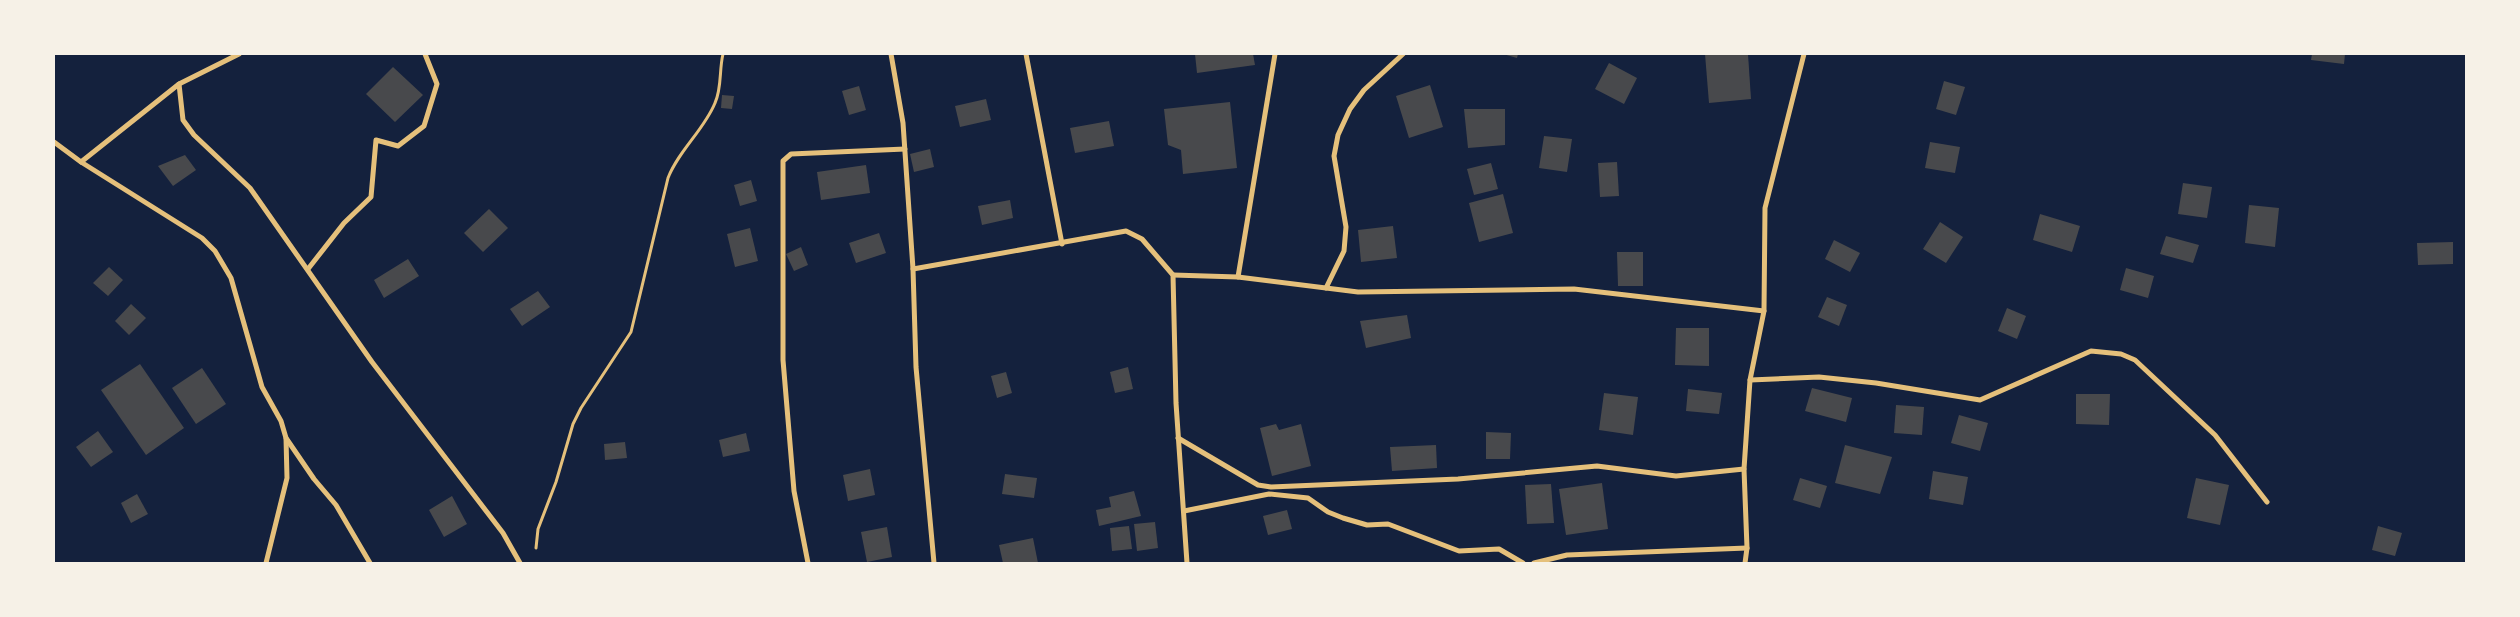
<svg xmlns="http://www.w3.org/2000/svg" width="2520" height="617" font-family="Barlow,sans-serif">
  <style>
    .building { fill: #48494c }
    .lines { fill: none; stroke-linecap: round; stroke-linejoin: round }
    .path { stroke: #e5c07b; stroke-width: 3 }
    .minor { stroke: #e5c07b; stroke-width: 5 }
  </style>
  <rect width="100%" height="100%" fill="#14213d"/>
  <g class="building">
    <path d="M1195,54H1253L1255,65L1197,73Z"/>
    <path d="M1503,54H1518L1517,58Z"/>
    <path d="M1705,54H1748L1751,99L1709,103Z"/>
    <path d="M2312,54H2345L2344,64L2311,60Z"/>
    <path d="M1609,63L1637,78L1624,104L1595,89Z"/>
    <path d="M393,67L423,95L395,122L366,94Z"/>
    <path d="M1944,81L1965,87L1956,115L1936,109Z"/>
    <path d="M1430,85L1443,127L1409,138L1396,96Z"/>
    <path d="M859,86L866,110L849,115L842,91Z"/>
    <path d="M722,95L734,96L732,109L721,108Z"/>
    <path d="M986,99L991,120L960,127L955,106Z"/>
    <path d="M1230,102L1237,168L1183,174L1181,150L1168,145L1164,109Z"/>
    <path d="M1464,109H1505V145L1468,148Z"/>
    <path d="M1109,121L1114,146L1075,153L1070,128Z"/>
    <path d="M1544,136L1572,139L1567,172L1539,168Z"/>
    <path d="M1930,142L1960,147L1955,173L1925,168Z"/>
    <path d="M930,149L934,167L914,172L910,154Z"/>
    <path d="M185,155L196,170L173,186L158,166Z"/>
    <path d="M1617,162L1619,196L1600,197L1598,163Z"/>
    <path d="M1491,163L1498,189L1474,195L1467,169Z"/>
    <path d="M866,165L870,193L821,200L817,172Z"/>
    <path d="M751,180L757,201L740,206L734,185Z"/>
    <path d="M2183,183L2212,187L2207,218L2178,214Z"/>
    <path d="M1503,194L1513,233L1479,242L1469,203Z"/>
    <path d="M1010,200L1013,218L982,225L978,206Z"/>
    <path d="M2249,205L2279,208L2275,247L2245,243Z"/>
    <path d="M489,209L508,228L483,252L464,233Z"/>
    <path d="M2040,214L2080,226L2072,252L2033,240Z"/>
    <path d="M1940,222L1963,237L1946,263L1923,249Z"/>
    <path d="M1393,226L1397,258L1361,262L1358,230Z"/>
    <path d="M750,228L758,261L735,267L727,234Z"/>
    <path d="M879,233L886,253L856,263L849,243Z"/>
    <path d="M2166,236L2199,245L2193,263L2160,254Z"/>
    <path d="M1834,240L1860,253L1850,272L1825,259Z"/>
    <path d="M2453,242V264L2418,265L2417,243Z"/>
    <path d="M801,247L808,265L794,271L786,254Z"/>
    <path d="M1617,252H1643V286H1618Z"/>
    <path d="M408,259L419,276L384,298L374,280Z"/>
    <path d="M109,267L123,280L108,296L93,283Z"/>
    <path d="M2126,268L2154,276L2148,298L2120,290Z"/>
    <path d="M538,291L550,307L522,326L510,309Z"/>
    <path d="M1827,297L1847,305L1839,326L1818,317Z"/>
    <path d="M131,304L146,318L129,335L115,321Z"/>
    <path d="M2007,308L2026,316L2017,339L1998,331Z"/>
    <path d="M1407,315L1411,338L1366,348L1360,321Z"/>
    <path d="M1676,328H1709V366L1675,365Z"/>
    <path d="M140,364L184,428L146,455L101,390Z"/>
    <path d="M1128,367L1133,389L1115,393L1110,372Z"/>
    <path d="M202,368L226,404L196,424L172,388Z"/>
    <path d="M1006,372L1012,393L997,398L991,376Z"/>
    <path d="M1812,388L1852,398L1846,422L1805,411Z"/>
    <path d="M1688,389L1722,393L1719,414L1686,411Z"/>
    <path d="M1604,393L1638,397L1633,435L1599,430Z"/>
    <path d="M2076,394H2110L2109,425L2076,424Z"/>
    <path d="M1896,405L1924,407L1922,435L1894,433Z"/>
    <path d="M1959,415L1988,423L1980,451L1951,443Z"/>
    <path d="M1276,424L1279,430L1301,424L1311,466L1272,476L1260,428Z"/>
    <path d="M98,431L113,452L91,467L76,447Z"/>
    <path d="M1486,432L1511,433L1510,459H1486Z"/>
    <path d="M746,433L750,451L723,457L719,440Z"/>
    <path d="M625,442L627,458L605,460L604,444Z"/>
    <path d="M1436,445L1437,468L1392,471L1390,447Z"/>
    <path d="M1845,445L1892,457L1880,494L1835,483Z"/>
    <path d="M870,469L875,495L848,501L843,475Z"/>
    <path d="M1933,471L1968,477L1963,505L1929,499Z"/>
    <path d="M1005,474L1037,478L1034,498L1002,494Z"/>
    <path d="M1800,478L1827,486L1820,508L1793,500Z"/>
    <path d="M2196,478L2229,485L2220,525L2187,518Z"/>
    <path d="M1602,483L1608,529L1566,535L1559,489Z"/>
    <path d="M1551,484L1554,523L1527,524L1525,485Z"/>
    <path d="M1134,491L1141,516L1099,526L1096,510L1111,507L1109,497Z"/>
    <path d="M137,494L148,514L131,523L121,503Z"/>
    <path d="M452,496L467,524L444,537L429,510Z"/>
    <path d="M1287,510L1292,529L1268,535L1263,516Z"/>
    <path d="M1155,522L1158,548L1137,551L1134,524Z"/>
    <path d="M1129,526L1132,549L1112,551L1110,528Z"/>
    <path d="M2378,526L2402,533L2395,556L2372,550Z"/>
    <path d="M887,527L892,557L867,562L861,532Z"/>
    <path d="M1033,538L1038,563H1003L999,545Z"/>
  </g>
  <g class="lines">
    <path class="path" d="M536,548L538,529L556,482L573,424L581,408L631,332L668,178C679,150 704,130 715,103C722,88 719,70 723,54"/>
    <g class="minor">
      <path d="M891,54L903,123L913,269L916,367L934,563"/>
      <path d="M1026,54L1062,244"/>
      <path d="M179,84L183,120L194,135L250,188L372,362L503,533L520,563"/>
      <path d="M54,142L81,162L202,238L215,251L231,278L262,387L281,421L286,438L314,479L336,505L370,563"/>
      <path d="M81,162L179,84L239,54"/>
      <path d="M308,269L344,223L371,197L376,140L398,146L424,126L437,84L425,54"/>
      <path d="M913,269L1126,231L1142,239L1173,275L1176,403L1187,563"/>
      <path d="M1173,275L1238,277L1358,292L1574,289L1764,311"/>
      <path d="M1238,277L1275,54"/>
      <path d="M1326,288L1344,251L1346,227L1334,156L1338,135L1350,109L1364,90L1403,54"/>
      <path d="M1750,380L1819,377L1876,383L1980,400L2091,351L2121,354L2135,360L2215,435L2267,502"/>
      <path d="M1178,438L1258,485L1271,487L1458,479L1597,466L1676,476L1744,469"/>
      <path d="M1184,511L1269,494L1308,498L1328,512L1343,518L1367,525L1388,524L1459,551L1499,549L1523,563"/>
      <path d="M266,563L287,478L286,438"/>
      <path d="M808,563L794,491L783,360V161L791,154L905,149"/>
      <path d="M1534,563L1567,555L1747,548"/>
      <path d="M1745,563L1747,548L1744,469L1750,380L1764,311L1765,208L1804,54"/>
    </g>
  </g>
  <rect width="2520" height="617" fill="none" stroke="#f6f1e7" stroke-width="110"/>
</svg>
